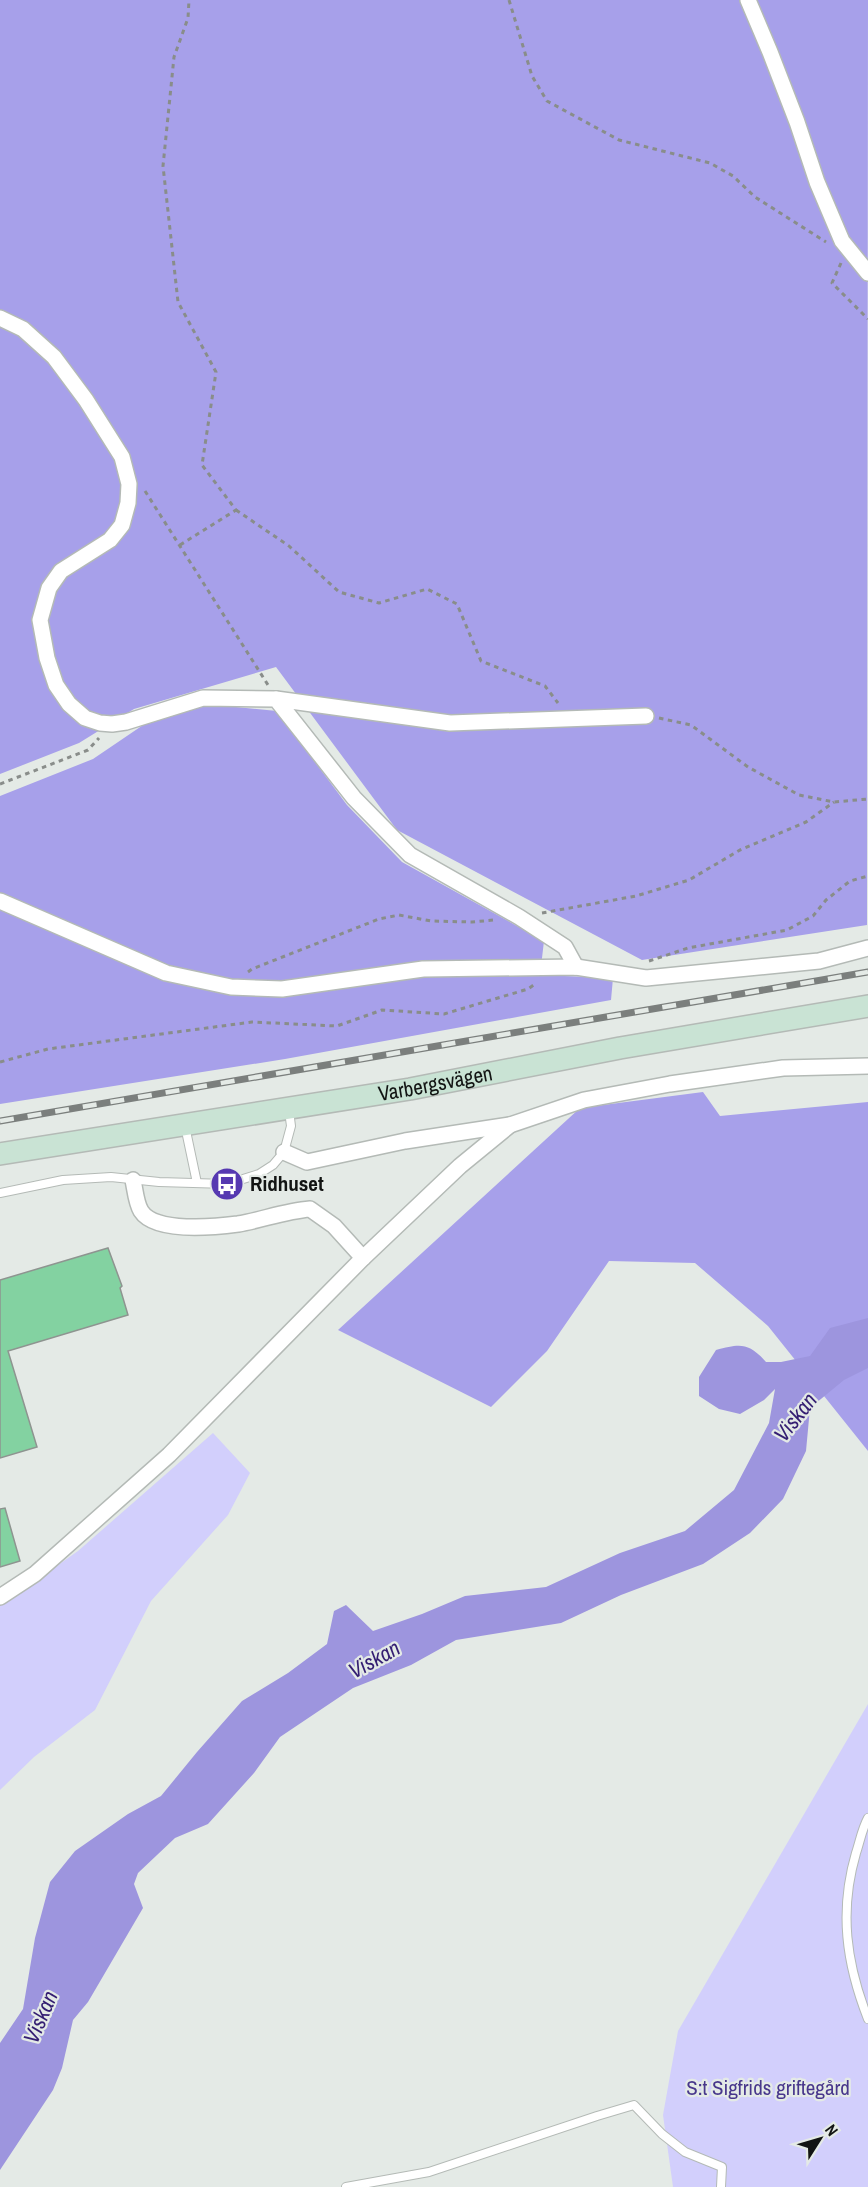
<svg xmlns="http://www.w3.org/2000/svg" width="868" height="2187" font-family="'Archivo Narrow',sans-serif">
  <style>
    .green { fill: #d2cffc }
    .forest { fill: #a7a0ea }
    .water { fill: #9d95de }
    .building { fill: #83d2a1; stroke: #8e9490; stroke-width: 1.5 }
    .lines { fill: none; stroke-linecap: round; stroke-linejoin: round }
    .lane-casing { stroke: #b4bab6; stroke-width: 10 }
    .street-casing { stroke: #b4bab6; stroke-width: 18 }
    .secondary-casing { stroke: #b4bab6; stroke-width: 24 }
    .path { stroke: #898d8a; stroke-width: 3; stroke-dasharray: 4.5 4.5; stroke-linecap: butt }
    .lane { stroke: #fff; stroke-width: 8 }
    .street { stroke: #fff; stroke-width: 15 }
    .secondary { stroke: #c9e3d4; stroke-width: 21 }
    .rail-casing { stroke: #7b7f7d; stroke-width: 7 }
    .rail { stroke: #e4eae6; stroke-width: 4.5; stroke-dasharray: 14; stroke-linecap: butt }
    .labels { text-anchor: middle; stroke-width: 4.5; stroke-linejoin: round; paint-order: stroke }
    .street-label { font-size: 21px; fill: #121413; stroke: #e4eae6 }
    .poi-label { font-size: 21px; font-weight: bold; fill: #121413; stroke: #e4eae6; text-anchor: start }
    .park-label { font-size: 21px; fill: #48378c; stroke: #e4eae6 }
    .water-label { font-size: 22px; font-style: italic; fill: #341e72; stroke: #e4eae6 }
  </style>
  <rect width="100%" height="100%" fill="#e4eae6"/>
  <g class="green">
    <path d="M213,1433L250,1473L228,1515L151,1601L95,1710L34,1757L0,1790V1606L78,1551Z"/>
    <path d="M868,1704V2187H673L663,2115L678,2031Z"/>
  </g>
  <g class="forest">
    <path d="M0,0H868L867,925L642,960L397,830L276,667L134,709L79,743L0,774Z"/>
    <path d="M206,704L277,711L347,805L402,862L544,941L540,975L613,978L611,1000L285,1059L0,1104V796L93,759L152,719Z"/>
    <path d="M703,1092L720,1116L868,1102V1451L768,1326L695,1263L609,1261L547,1351L491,1407L338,1330L580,1108Z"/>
  </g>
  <path class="water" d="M868,1318V1368L844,1380L810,1408L806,1451L783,1499L750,1533L703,1564L621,1595L561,1623L456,1640L411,1665L353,1688L280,1737L254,1773L208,1824L175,1838L138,1873L134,1884L143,1908L88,2002L73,2020L62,2068L53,2090L0,2170V2043L23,2009L35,1938L50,1882L75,1851L128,1814L161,1796L197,1752L242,1701L288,1673L327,1644L334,1611L346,1605L373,1631L422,1614L465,1596L546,1587L620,1553L685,1531L734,1490L769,1423L775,1389L764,1400L740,1414L719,1409L699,1396V1377L716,1350C740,1344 748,1342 766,1362H781L810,1356L830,1328Z"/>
  <g class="building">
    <path d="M108,1248L122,1286L120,1288L128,1315L8,1351L37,1447L0,1458V1280Z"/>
    <path d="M5,1508L20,1561L0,1567V1509Z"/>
  </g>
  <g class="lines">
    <g class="lane-casing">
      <g id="lane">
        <path d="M185,1126L197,1183"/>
        <path d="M0,1193L63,1180L111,1177L159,1182L227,1184L259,1174L273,1165L284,1152L291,1126L289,1111"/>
        <path d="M868,1818C862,1829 860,1841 856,1853C839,1911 846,1963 868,2019"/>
        <path d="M346,2187L429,2172L597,2116L634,2105L662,2134L685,2152L722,2167L721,2187"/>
      </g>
    </g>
    <g class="street-casing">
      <g id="street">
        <path d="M748,0L770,52L797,122L817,182L842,241L868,273"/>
        <path d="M0,318L23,329L54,357L86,400L122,457L129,484L128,503L122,525L110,540L61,571L49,588L40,620L47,658L56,685L69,704L85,718L100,723L112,724L126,722L203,698L276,699L354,798L410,855L519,917L565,947L576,967"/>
        <path d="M276,699L450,723L646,716"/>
        <path d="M0,901L166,973L231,987L282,989L423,969L576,967L646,978L819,961L868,948"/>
        <path d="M284,1152L307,1162L405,1141L510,1125"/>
        <path d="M363,1258L460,1166L510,1125L584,1100L670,1084L783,1068L868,1066"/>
        <path d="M0,1597L35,1574L169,1455L363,1258L334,1226L310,1209C285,1211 262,1220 238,1224C215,1227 155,1233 141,1211C136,1203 135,1189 133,1180"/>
      </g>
    </g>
    <g class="secondary-casing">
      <g id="secondary">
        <path id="s1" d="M0,1154L410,1089L620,1048L868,1006"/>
      </g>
    </g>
    <g class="path">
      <path d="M509,0L532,76L547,101L619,140L710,163L733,176L755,197L826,242"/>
      <path d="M841,263L832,283L868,319"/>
      <path d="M145,491L268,685"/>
      <path d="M236,510L289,546L339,592L379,603L427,589L457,604L481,661L545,686L558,703"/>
      <path d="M180,545L236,510L202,465L216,372L178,302L163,166L174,57L188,18L189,0"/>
      <path d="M659,718L691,725L748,767L799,795L834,802L868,799"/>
      <path d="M0,784L88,750L99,738"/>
      <path d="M542,913L636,896L689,880L740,850L806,822L834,802"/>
      <path d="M649,961L688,948L787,930L813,916L826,900L850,881L868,876"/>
      <path d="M248,972L252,969L379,919L399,915L431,921L472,922L494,920"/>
      <path d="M0,1062L48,1049L252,1022L337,1026L382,1010L444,1014L528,989L535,984"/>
    </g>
    <use href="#lane" class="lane"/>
    <use href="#street" class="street"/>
    <use href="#secondary" class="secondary"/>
    <g class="rail-casing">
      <path id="rail" d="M0,1121L868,972"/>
    </g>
    <use href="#rail" class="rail"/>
  </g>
  <defs>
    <g id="bus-disc" transform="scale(1.725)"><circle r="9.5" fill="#5639b1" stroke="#e4eae6"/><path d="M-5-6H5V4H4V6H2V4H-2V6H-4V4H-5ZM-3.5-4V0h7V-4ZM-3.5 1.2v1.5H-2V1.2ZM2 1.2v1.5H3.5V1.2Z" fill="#fff"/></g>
  </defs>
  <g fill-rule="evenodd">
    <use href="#bus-disc" x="227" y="1184"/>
  </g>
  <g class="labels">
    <g class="street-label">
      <text dy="7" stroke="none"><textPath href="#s1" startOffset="441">Varbergsvägen</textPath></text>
    </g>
    <g class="poi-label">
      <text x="250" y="1191">Ridhuset</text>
    </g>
    <g class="park-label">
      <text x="768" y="2095">S:t Sigfrids griftegård</text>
    </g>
    <g class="water-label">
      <text transform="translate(795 1417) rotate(-52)" y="8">Viskan</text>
      <text transform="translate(374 1659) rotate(-29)" y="8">Viskan</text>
      <text transform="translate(40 2017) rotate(-67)" y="8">Viskan</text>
    </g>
  </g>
  <g transform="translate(820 2139) rotate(53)" stroke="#e4eae6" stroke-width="4.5" paint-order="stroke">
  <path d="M0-4.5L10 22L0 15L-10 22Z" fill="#121413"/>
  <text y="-9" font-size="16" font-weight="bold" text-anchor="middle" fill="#121413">N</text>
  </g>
</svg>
